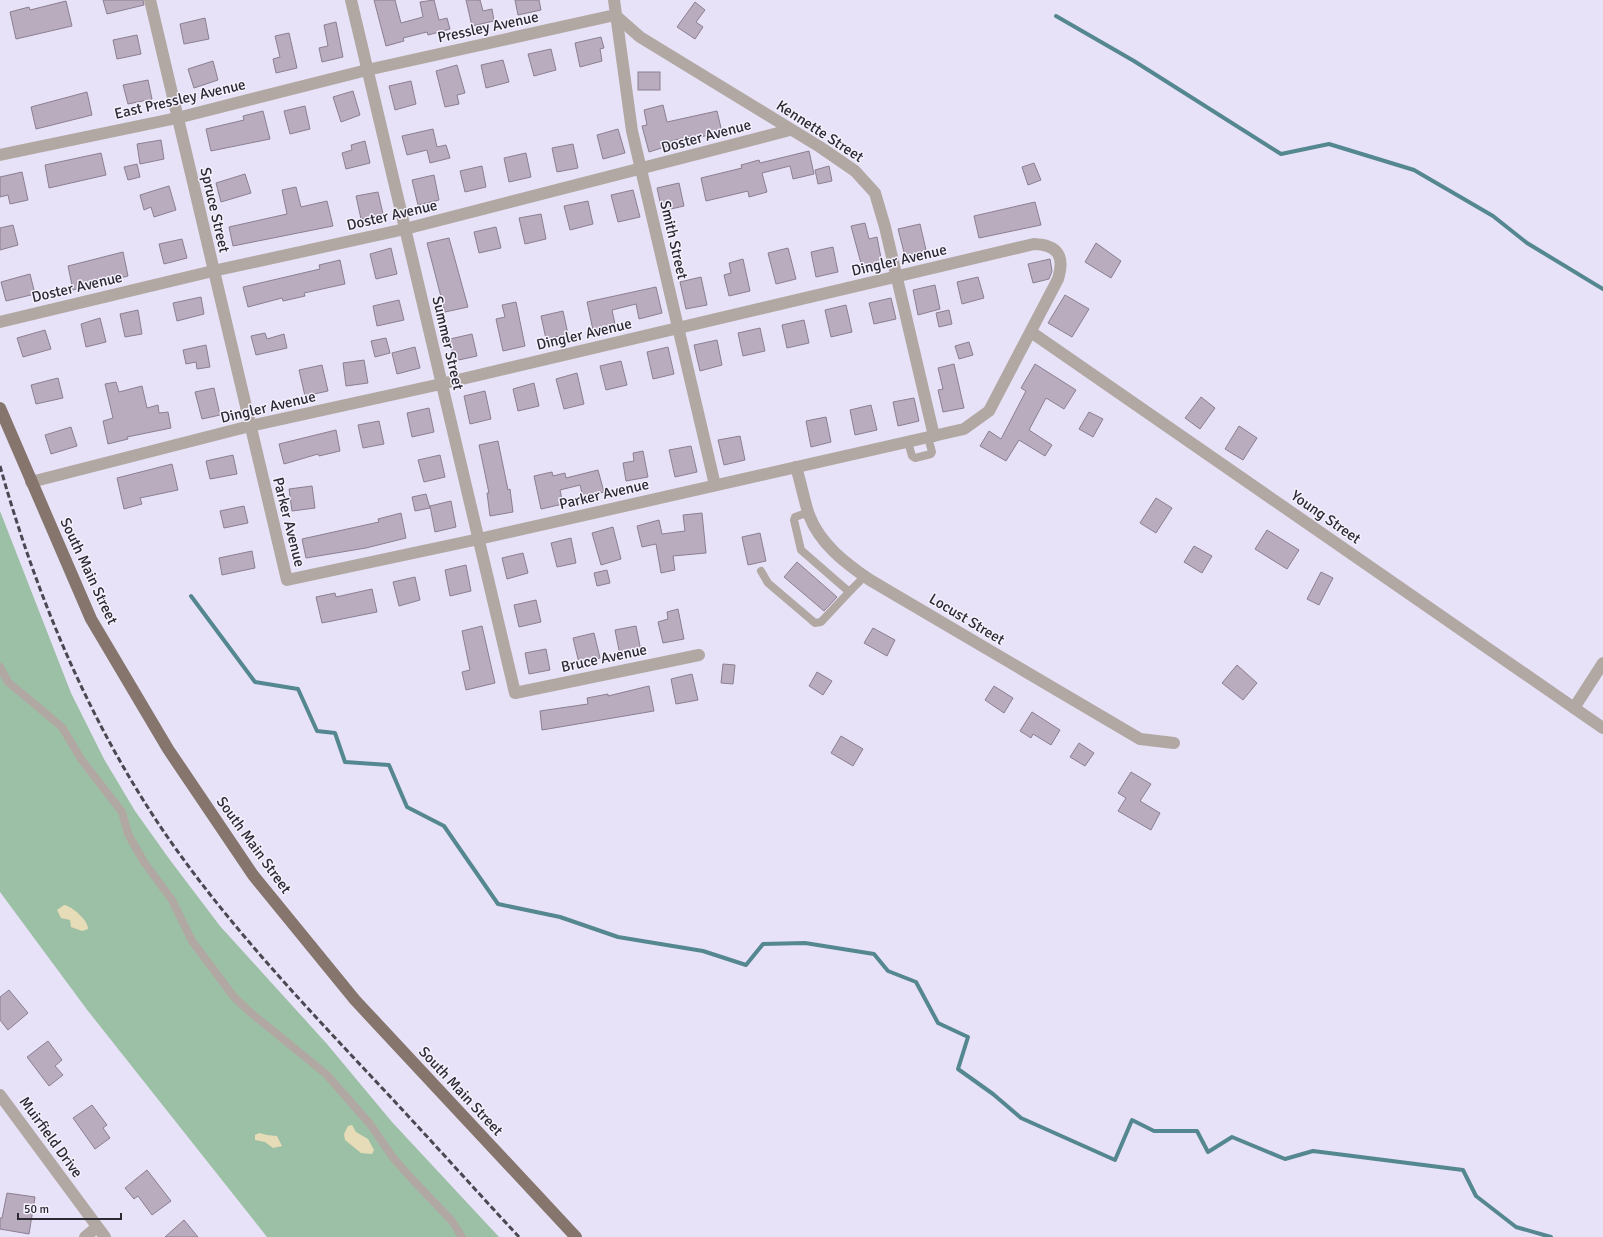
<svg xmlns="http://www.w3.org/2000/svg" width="1603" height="1237" font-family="Signika,sans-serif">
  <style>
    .green { fill: #9cc0a5 }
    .sand { fill: #e6dcb7 }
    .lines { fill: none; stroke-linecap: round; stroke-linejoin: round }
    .stream { stroke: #558791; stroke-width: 4 }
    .building { fill: #b9acbf; stroke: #8b7f91 }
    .service { stroke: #b1a8a3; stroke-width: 8 }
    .minor { stroke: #b1a8a3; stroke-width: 12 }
    .primary { stroke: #85756c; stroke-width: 12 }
    .rail { stroke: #4a4852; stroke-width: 3; stroke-dasharray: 6 3; stroke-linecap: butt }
    .labels { text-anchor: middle; stroke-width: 3; stroke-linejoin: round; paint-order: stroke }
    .street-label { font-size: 15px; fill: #2b2931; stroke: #f4f0fd }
  </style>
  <rect width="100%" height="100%" fill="#e7e2f7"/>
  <path class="green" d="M0,511L71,693L104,759L135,811L170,860L220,926L327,1044L392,1122L499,1237H267L88,1011L0,892Z"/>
  <g class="sand">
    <path d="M64,905C72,906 89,921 88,929L82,931L71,927L70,920L61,918L57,910Z"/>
    <path d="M352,1125L356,1132L368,1139L374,1150L372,1154L361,1153L345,1140L344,1134L348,1126Z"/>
    <path d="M259,1133L267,1135L277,1136L282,1146L273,1148L265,1142L255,1140V1135Z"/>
  </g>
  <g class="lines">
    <g class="stream">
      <path d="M1056,16L1134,61L1281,154L1329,144L1414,170L1493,216L1527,243L1603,289"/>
      <path d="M191,596L255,682L298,689L317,731L335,733L345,762L389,765L407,807L444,826L498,904L560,917L618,937L703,951L746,965L763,944L805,943L874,954L888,971L916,982L938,1023L968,1037L958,1069L993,1094L1021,1118L1115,1160L1132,1120L1154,1131H1197L1208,1152L1232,1137L1285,1159L1313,1151L1463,1170L1476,1196L1516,1227L1551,1237"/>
    </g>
  </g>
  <g class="building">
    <path d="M103,0H143L144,5L107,14Z"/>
    <path d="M374,0H395L401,23L423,17L420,2L434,0L439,20L447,18L450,29L428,35L427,32L403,38L404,41L386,46Z"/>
    <path d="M466,0H480L483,11L492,9L494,21L472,26Z"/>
    <path d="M515,0H539L541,10L518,15Z"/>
    <path d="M66,1L72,26L16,39L10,12L29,7L30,10Z"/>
    <path d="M695,2L705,10L696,22L703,27L695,39L677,27Z"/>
    <path d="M205,18L209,39L184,44L180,24Z"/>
    <path d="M336,22L343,57L322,62L319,48L328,46L324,25Z"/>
    <path d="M289,33L297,68L276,73L273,59L280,57L275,36Z"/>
    <path d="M137,35L141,54L117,59L113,40Z"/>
    <path d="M601,37L604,48L600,49L602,61L580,67L575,43Z"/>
    <path d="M551,49L556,70L534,76L528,54Z"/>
    <path d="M503,60L509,82L486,88L481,65Z"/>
    <path d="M213,61L218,80L194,88L188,69Z"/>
    <path d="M457,65L465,93L457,95L459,104L445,107L436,71Z"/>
    <rect x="638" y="72" width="22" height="18"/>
    <path d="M148,80L152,99L128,104L123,85Z"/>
    <path d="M411,81L416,104L395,110L389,86Z"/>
    <path d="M353,91L360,115L341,122L333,97Z"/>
    <path d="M87,92L92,115L36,129L31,107Z"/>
    <path d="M663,105L667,122L717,111L722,132L692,139L691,136L667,142L668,146L649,152L642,126L647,125L644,110Z"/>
    <path d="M305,106L310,129L290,134L284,111Z"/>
    <path d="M263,111L270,139L211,151L206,129L244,120L243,116Z"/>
    <path d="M433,129L437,147L446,145L450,158L430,163L427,150L407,155L402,136Z"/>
    <path d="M618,129L625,153L603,159L597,135Z"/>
    <path d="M161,140L164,159L140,164L137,144Z"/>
    <path d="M365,141L370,163L346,169L342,153L352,150L351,145Z"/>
    <path d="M573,144L578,168L557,172L552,148Z"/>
    <path d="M809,151L814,174L793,179L790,166L762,173L767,192L749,197L748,191L706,201L701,178L742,168L741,165L759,160L760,163Z"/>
    <path d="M101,153L106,175L49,188L45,165Z"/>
    <path d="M526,153L531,177L509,182L504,158Z"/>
    <path d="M1034,163L1041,180L1028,185L1022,167Z"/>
    <path d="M137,164L140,177L128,180L124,167Z"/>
    <path d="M482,166L486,187L465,192L460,171Z"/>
    <path d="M829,166L832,181L818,184L815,170Z"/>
    <path d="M22,172L28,200L10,204L8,195L0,197V177Z"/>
    <path d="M245,174L251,193L221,202L216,183Z"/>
    <path d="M434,175L439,200L418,205L412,180Z"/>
    <path d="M679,183L684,206L662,211L657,188Z"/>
    <path d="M169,186L176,210L154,217L151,207L144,210L140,195Z"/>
    <path d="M296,187L301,207L327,201L333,226L233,246L229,227L287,214L282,190Z"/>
    <path d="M633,190L640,217L618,222L611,195Z"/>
    <path d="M378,192L383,214L361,219L356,196Z"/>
    <path d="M588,201L593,224L570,230L564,206Z"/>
    <path d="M1035,202L1041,225L979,238L974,216Z"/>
    <path d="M541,214L546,239L525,244L519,218Z"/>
    <path d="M865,223L869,239L877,237L882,263L862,267L851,226Z"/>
    <path d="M920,224L926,250L905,256L898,229Z"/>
    <path d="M13,225L18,245L0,250V228Z"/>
    <path d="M496,227L501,248L479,253L474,232Z"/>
    <path d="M449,238L468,307L445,312L427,243Z"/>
    <path d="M182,239L187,258L164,264L159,244Z"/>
    <path d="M1096,243L1121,261L1111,278L1085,262Z"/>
    <path d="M833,247L838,272L816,277L811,252Z"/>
    <path d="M391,248L397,274L376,279L370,254Z"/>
    <path d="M788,248L796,279L776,284L768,253Z"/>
    <path d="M123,252L128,276L73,290L68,266Z"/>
    <path d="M743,259L750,291L729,296L724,275L731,273L729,263Z"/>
    <path d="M1050,259L1052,271L1049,279L1033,283L1028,264Z"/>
    <path d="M340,260L345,284L304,293L305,296L283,301L282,298L248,307L243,287L320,269L319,265Z"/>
    <path d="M30,274L35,294L6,301L1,282Z"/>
    <path d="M701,277L707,305L686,309L680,282Z"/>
    <path d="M978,277L984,298L962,304L957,282Z"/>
    <path d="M935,285L940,309L918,315L913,290Z"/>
    <path d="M656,287L662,313L639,319L636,304L612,310L615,324L593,330L587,302Z"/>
    <path d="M1065,295L1089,309L1072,337L1048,323Z"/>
    <path d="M201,297L204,314L177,321L173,303Z"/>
    <path d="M891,298L896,319L874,324L869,303Z"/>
    <path d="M399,300L404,320L377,326L373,306Z"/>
    <path d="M516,302L525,346L503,351L496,319L505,317L502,305Z"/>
    <path d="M846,305L852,332L831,337L825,310Z"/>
    <path d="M138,310L142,334L125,337L120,314Z"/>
    <path d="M949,310L952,324L939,327L936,313Z"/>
    <path d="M563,311L568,334L546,339L541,316Z"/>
    <path d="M100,318L106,342L86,347L81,324Z"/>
    <path d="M804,320L809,343L787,348L782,325Z"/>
    <path d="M760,328L765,351L743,356L738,333Z"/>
    <path d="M45,330L51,349L23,357L17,338Z"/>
    <path d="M265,333L267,339L284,334L287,348L256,355L251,336Z"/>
    <path d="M472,334L477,356L454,361L450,339Z"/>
    <path d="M386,338L390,353L375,357L371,341Z"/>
    <path d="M717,340L722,365L700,371L694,345Z"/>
    <path d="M969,342L973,355L959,359L955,346Z"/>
    <path d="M206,345L210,367L197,369L196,362L186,364L183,350Z"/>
    <path d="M415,347L420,368L397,374L392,353Z"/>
    <path d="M668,347L674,374L653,379L647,352Z"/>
    <path d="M364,360L368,383L346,386L343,363Z"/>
    <path d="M621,361L627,385L606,390L600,366Z"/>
    <path d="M954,364L964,408L943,412L938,390L943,389L938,368Z"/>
    <path d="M1035,364L1076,390L1064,409L1046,398L1029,430L1052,445L1045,456L1019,440L1006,461L980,446L989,431L1001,439L1026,391L1021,388Z"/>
    <path d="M322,365L328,391L305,396L299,370Z"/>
    <path d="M577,373L584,404L564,409L556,379Z"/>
    <path d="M58,378L63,398L36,404L31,385Z"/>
    <path d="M116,382L119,392L142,386L147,408L158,405L159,413L168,412L171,428L127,437L128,439L108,444L103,421L113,418L105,384Z"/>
    <path d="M534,383L539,406L518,411L513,389Z"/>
    <path d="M214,388L220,415L202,419L195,392Z"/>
    <path d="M485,391L491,419L470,424L464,396Z"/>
    <path d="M1201,397L1215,408L1200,429L1185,418Z"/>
    <path d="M914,398L919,421L898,426L893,402Z"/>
    <path d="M871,405L877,430L855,435L850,410Z"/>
    <path d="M429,408L434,432L412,437L407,413Z"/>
    <path d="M1089,412L1103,419L1093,437L1079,429Z"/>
    <path d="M826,417L831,442L811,447L806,421Z"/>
    <path d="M379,421L384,444L363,448L358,425Z"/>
    <path d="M1239,426L1257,438L1243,460L1225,449Z"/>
    <path d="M71,427L77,446L51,454L45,435Z"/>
    <path d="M336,430L340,451L319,456L318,454L284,464L279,444Z"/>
    <path d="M740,436L745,460L724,465L718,440Z"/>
    <path d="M498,441L508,490L510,489L513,512L490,516L487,493H489L479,445Z"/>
    <path d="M691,446L697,472L675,477L669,450Z"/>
    <path d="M643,451L648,477L626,481L623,463L634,461L633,453Z"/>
    <path d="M233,455L237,474L210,479L206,461Z"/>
    <path d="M440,455L445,477L424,482L418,460Z"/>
    <path d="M172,464L178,490L140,498L142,504L124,509L117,478Z"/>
    <path d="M598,470L604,492L583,497L580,485L560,490L563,504L541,509L534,476L552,472L553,476L565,473L566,478Z"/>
    <path d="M312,486L315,508L292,511L289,489Z"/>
    <path d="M426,494L430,508L415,511L412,497Z"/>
    <path d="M1156,498L1172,508L1156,533L1140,523Z"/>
    <path d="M451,501L456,527L435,532L430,506Z"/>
    <path d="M244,506L248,523L224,528L220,511Z"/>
    <path d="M401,513L406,538L366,548L306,558L302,539L379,522L378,519Z"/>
    <path d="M702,513L706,553L673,556L675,570L661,573L656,544L642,547L637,526L659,520L662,534L685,531L683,515Z"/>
    <path d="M613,527L621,559L601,565L592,533Z"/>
    <path d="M1267,530L1299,550L1287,569L1255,549Z"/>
    <path d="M760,533L766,561L748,565L742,537Z"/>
    <path d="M571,538L576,563L557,567L551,543Z"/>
    <path d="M1194,546L1212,556L1202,573L1184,562Z"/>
    <path d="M252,551L255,568L222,575L219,558Z"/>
    <path d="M523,553L528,573L507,579L502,558Z"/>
    <path d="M797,562L837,597L824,611L784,577Z"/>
    <path d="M466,565L471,591L450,596L445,570Z"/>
    <path d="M607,570L610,583L597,586L594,573Z"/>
    <path d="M1321,572L1333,578L1319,605L1307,599Z"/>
    <path d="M415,577L420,600L399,606L393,582Z"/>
    <path d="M372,589L377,612L322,623L316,597L335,593L336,597Z"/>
    <path d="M536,600L541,622L519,627L514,605Z"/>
    <path d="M678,609L684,639L663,643L658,622L668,619L667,612Z"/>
    <path d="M482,626L495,683L466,690L462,672L470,670L462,631Z"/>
    <path d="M636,626L641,651L620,655L615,630Z"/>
    <path d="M873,628L895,640L887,656L864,643Z"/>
    <path d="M594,633L600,658L579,663L573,638Z"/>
    <path d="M546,649L550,670L529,674L525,653Z"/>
    <path d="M723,664L735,665L733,684L721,683Z"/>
    <path d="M1237,665L1257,683L1243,700L1222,683Z"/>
    <path d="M817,672L832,681L823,695L809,686Z"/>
    <path d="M692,674L698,700L676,704L671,679Z"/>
    <path d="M649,686L654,711L542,730L540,711L588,704L587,698L608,694V696Z"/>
    <path d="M994,686L1013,698L1004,713L985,700Z"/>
    <path d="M1032,712L1060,730L1051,745L1033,734L1031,738L1020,731Z"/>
    <path d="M841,736L863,749L853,766L831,753Z"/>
    <path d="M1079,743L1094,753L1085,766L1070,757Z"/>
    <path d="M1131,772L1151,784L1140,801L1160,813L1151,830L1118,811L1126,798L1118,793Z"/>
    <path d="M9,990L28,1013L8,1030L0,1020V997Z"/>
    <path d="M48,1041L62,1060L55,1066L63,1075L49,1086L27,1057Z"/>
    <path d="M92,1105L107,1125L103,1128L110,1138L95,1149L73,1118Z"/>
    <path d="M147,1170L171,1201L152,1215L138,1196L134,1199L125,1188Z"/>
    <path d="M7,1193L35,1197L29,1234L0,1229V1218H2Z"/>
    <path d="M184,1220L198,1237H165Z"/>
  </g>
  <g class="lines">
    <g class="service">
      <path d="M908,442L912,456L915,458L931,454L932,452L928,437"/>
      <path d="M809,512L795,517L794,520L801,550L847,590H851L865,576"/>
      <path d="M761,571L768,583L815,623L821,622L851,590"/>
      <path d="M0,667L8,682L62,727L81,759L122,812L128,834L144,862L172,900L192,941L234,997L251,1013L326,1074L370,1124L394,1159L412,1179L452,1221L462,1237"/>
    </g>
    <g class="minor">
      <path d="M351,0L515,693L699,655"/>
      <path d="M614,0L632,131L715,485"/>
      <path d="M0,155L177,118L367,70L615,15L640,37L820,147L855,171L875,193L885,227L934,436"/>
      <path d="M0,322L213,271L405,229L790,130"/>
      <path d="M1031,332L1603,728"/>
      <path d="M796,467C801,483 804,500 809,515C820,544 845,563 870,580L1140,739L1174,743"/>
      <path d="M31,482L250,426L441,384L1034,244C1058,245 1065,256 1058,279L989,411L964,429L479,539L287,580L150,0"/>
      <path d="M1574,708L1603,663"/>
      <path d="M0,1095L105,1237"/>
      <path d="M85,1237L97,1227"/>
    </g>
    <path class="primary" d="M0,408L91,619L168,749L253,875L355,1000L576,1237"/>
    <path class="rail" d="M0,466C35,591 85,712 156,820C217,912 293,993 368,1073C419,1127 469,1183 519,1237"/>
  </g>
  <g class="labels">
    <g class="street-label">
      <text transform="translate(488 27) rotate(-12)" y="5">Pressley Avenue</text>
      <text transform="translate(180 99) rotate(-13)" y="5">East Pressley Avenue</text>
      <text transform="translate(820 131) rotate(33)" y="5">Kennette Street</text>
      <text transform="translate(706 136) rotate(-15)" y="5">Doster Avenue</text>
      <text transform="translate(215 210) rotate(77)" y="5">Spruce Street</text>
      <text transform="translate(392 215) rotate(-13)" y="5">Doster Avenue</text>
      <text transform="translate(674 240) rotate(77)" y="5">Smith Street</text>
      <text transform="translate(899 260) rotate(-13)" y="5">Dingler Avenue</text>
      <text transform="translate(77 287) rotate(-13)" y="5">Doster Avenue</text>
      <text transform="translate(584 334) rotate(-13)" y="5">Dingler Avenue</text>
      <text transform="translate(448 343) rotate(77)" y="5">Summer Street</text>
      <text transform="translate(268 407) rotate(-13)" y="5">Dingler Avenue</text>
      <text transform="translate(604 494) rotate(-13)" y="5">Parker Avenue</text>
      <text transform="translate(1326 517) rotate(35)" y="5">Young Street</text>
      <text transform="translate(289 522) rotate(76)" y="5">Parker Avenue</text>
      <text transform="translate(89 571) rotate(65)" y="5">South Main Street</text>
      <text transform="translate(967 619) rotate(31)" y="5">Locust Street</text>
      <text transform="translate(604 658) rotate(-12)" y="5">Bruce Avenue</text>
      <text transform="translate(254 845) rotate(54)" y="5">South Main Street</text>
      <text transform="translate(461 1091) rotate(47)" y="5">South Main Street</text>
      <text transform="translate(51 1137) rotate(54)" y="5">Muirfield Drive</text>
    </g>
  </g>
  <path d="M18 1213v6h103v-6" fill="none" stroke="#2b2931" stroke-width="2"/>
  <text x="24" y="1213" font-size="12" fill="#2b2931" stroke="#f4f0fd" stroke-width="3" paint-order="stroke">50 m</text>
</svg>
